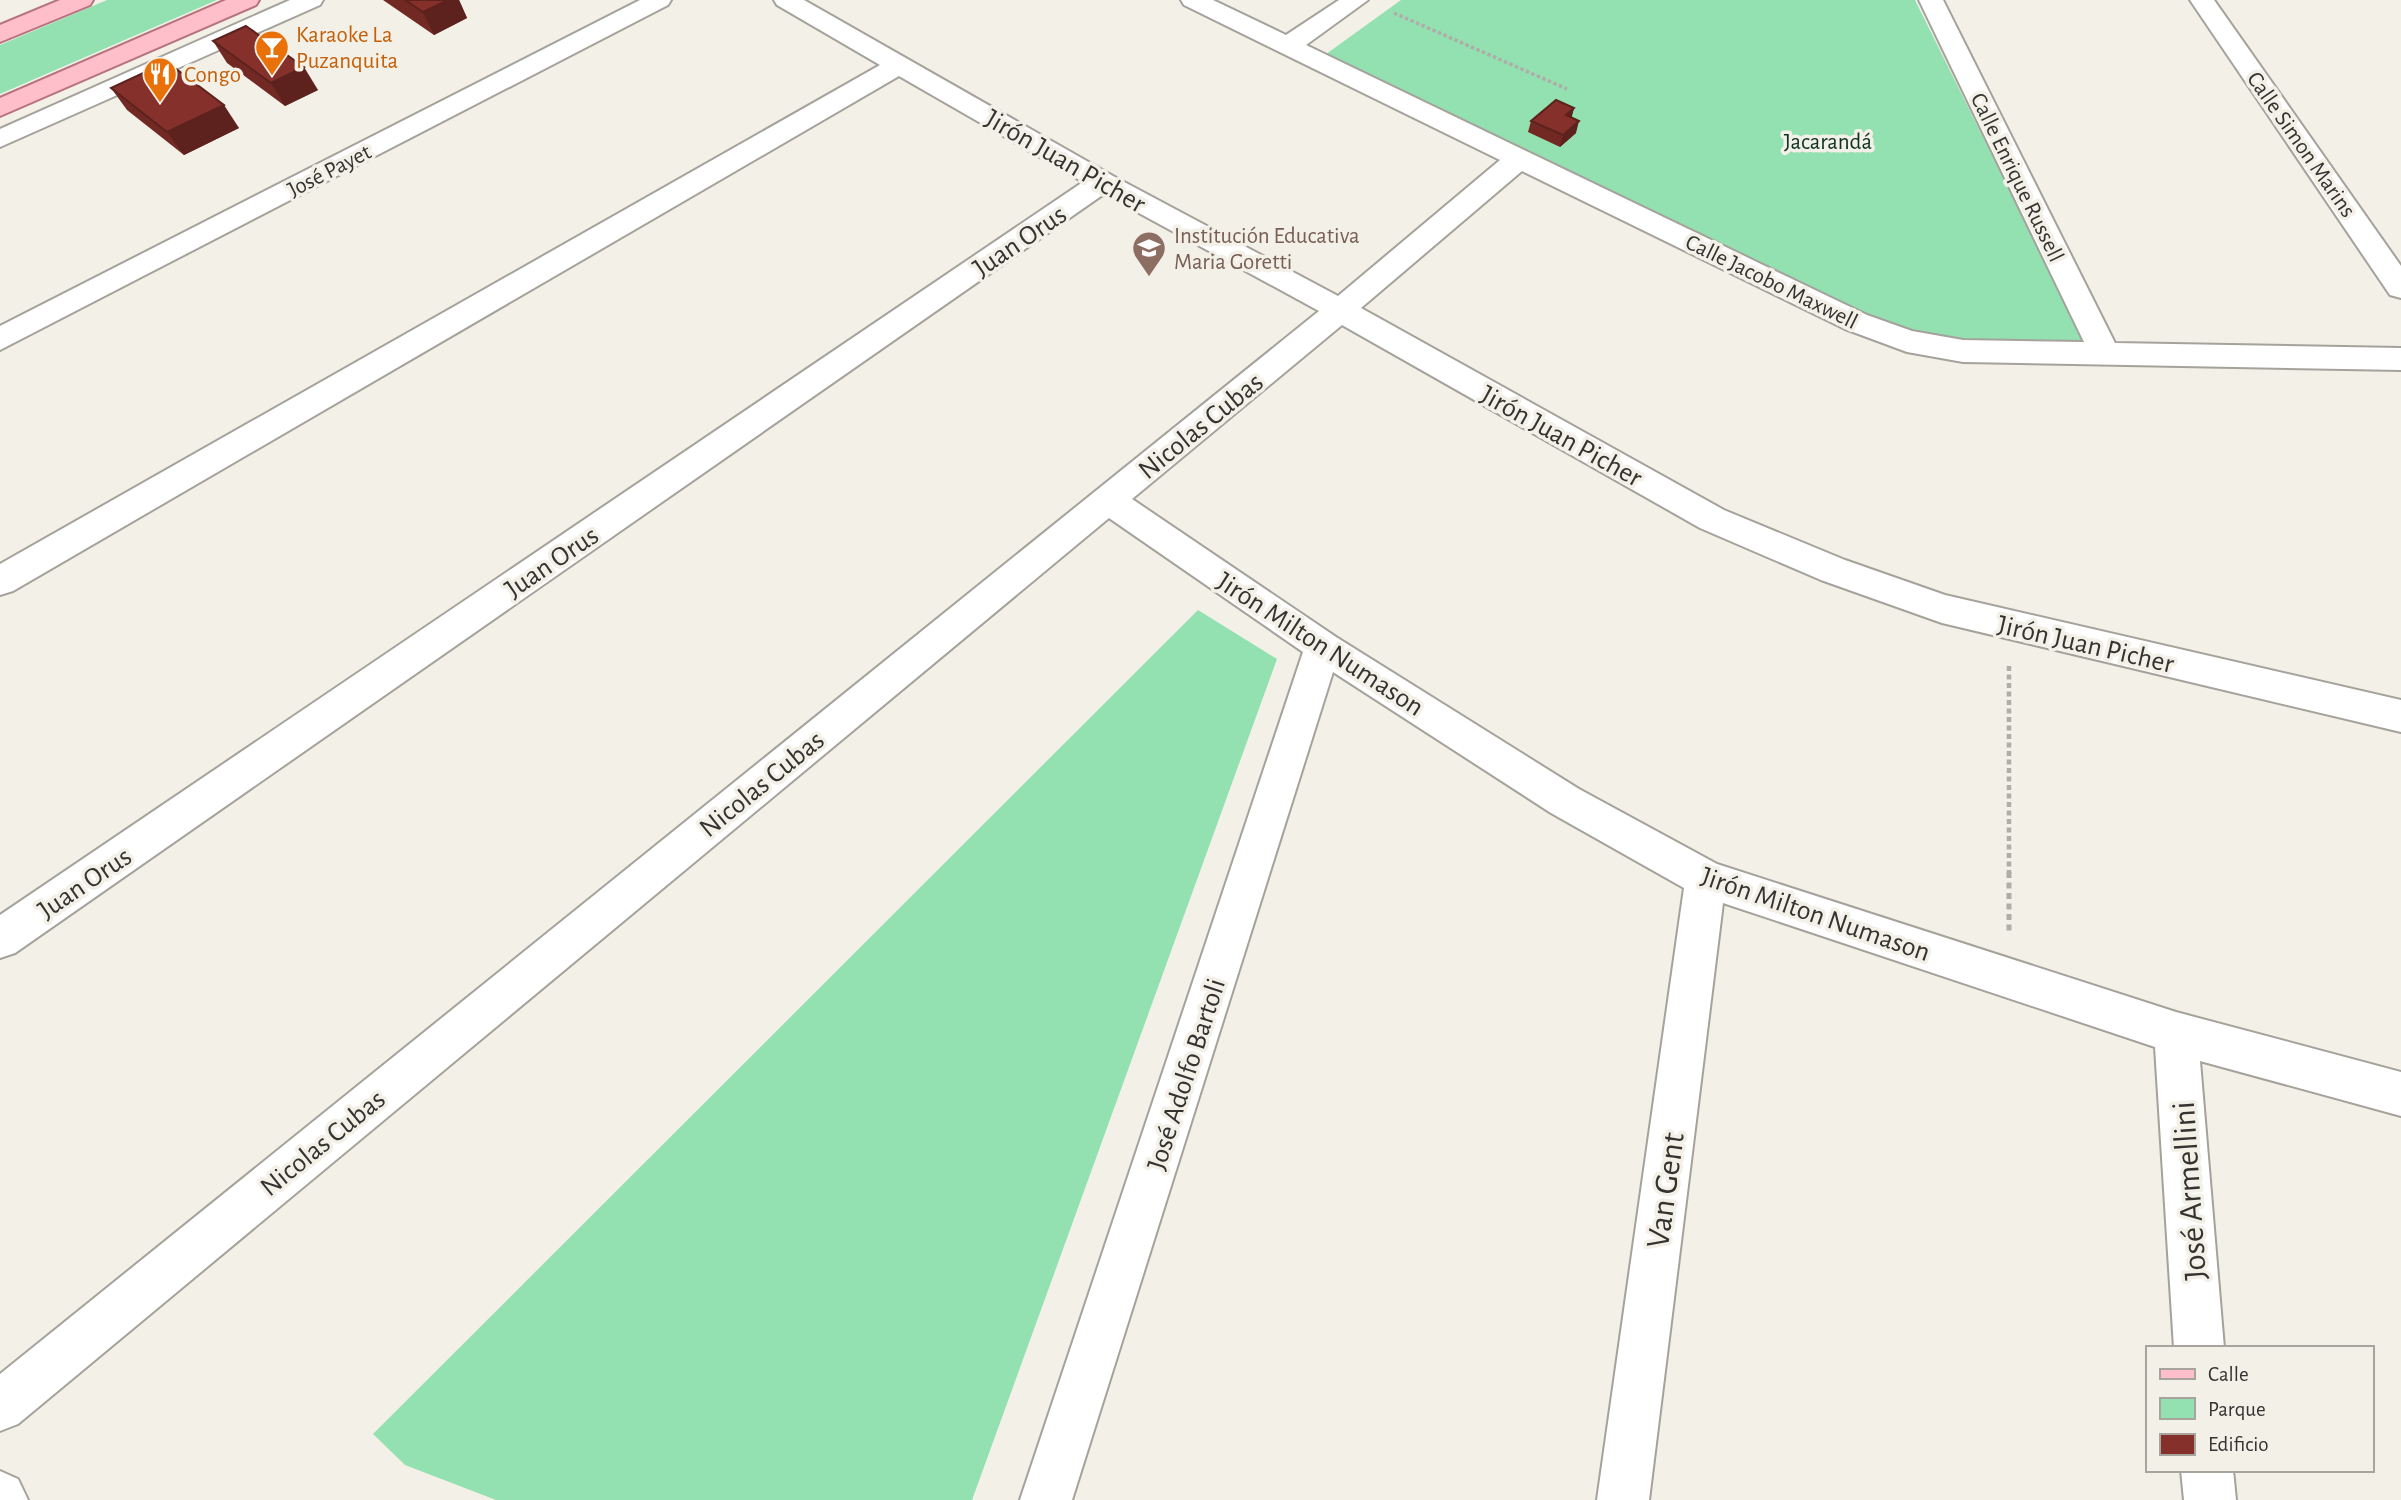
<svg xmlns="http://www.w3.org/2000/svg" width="2401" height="1500" font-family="'Alegreya Sans',sans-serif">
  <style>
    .green { fill: #93e0b0 }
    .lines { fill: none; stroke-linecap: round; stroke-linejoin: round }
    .minor-casing { stroke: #a5a29b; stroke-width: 4 }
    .secondary-casing { stroke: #a5a29b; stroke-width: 4 }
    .primary-casing { stroke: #b7737d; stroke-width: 4 }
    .path-far2 { stroke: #afada7; stroke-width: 3.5; stroke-dasharray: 3.5 2.5; stroke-linecap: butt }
    .path-far1 { stroke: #afada7; stroke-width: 4.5; stroke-dasharray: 5 3.5; stroke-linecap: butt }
    .path { stroke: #afada7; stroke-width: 5; stroke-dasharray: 6 4.5; stroke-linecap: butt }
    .minor { fill: #fff; fill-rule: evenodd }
    .secondary { fill: #fff; fill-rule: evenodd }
    .primary { fill: #febfca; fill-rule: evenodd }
    .wall { fill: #722924 }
    .shaded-wall { fill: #5d221d }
    .building { fill: #85302a; stroke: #5d221d; stroke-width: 2 }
    .labels { text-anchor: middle; stroke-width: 7; stroke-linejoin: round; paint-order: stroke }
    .far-food-label { font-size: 23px; fill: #c56008; stroke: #f3f0e8; text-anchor: start }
    .far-park-label { font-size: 23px; fill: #0b331e; stroke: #f3f0e8 }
    .far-street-label { font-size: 23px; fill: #343330; stroke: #f3f0e8 }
    .far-education-label { font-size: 23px; fill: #785e54; stroke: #f3f0e8; text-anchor: start }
    .street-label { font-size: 28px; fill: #343330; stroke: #f3f0e8 }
    .near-street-label { font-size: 33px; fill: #343330; stroke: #f3f0e8 }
  </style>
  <rect width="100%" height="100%" fill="#f3f0e8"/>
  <g class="green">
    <path d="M107,0H217L0,94V45Z"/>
    <path d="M1401,0H1915L2085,343L1947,344L1870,317L1322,57Z"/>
    <path d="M1198,610L1277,659L972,1500H496L405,1465L373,1434Z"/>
  </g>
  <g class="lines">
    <g class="minor-casing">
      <g id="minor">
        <path d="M640,0H671L668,5L0,350V326Z"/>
        <path d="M774,0H804L1113,176L1338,296L1500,160L1184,5L1181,0H1213L1286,35L1339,0H1368L1306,45L1867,315L1912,331L1963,340L2084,342L1919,0H1943L2115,343L2401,348V370L1963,362L1907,352L1845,329L1522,171L1361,308L1724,510L1845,560L1945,595L2401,700V732L1942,623L1821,580L1700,528L1342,325L1132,499L1336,637L1579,789L1717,864L2176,1012L2401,1072V1116L2200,1061L2224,1348H2174L2155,1047L1723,903L1649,1500H1597L1684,888L1551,813L1333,672L1072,1500H1020L1303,652L1109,518L18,1424L0,1431V1374L1319,311L1104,194L15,953L0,958V915L1083,182L899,76L13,591L0,595V564L880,65L777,5Z"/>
        <path d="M2190,0H2214L2401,266V298L2390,295Z"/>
        <path d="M2181,1470H2233L2236,1500H2184Z"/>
        <path d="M0,1471L18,1479L28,1500H0Z"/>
      </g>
    </g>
    <g class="secondary-casing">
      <path id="secondary" d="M290,0H323L320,5L0,147V129Z"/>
    </g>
    <g class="primary-casing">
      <g id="primary">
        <path d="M60,0H93L90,5L0,42V25Z"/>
        <path d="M226,0H259L256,5L0,116V98Z"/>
      </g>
    </g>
    <path class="path-far2" d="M1394,13L1567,89"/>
    <path class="path-far1" d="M2009,666V874"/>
    <path class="path" d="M2009,872V931"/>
    <use href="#minor" class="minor"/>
    <use href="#secondary" class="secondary"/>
    <use href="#primary" class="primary"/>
  </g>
  <g class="wall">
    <path d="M383,0H459L467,18L434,35Z"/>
    <path d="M213,41L318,90L285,106L227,63Z"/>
    <path d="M111,88L239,128L184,155L127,110Z"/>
    <path d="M1574,108L1571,118L1576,133L1560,147L1528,132L1531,121Z"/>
  </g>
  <g class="shaded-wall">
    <path d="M448,0H459L467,18L434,35L423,12Z"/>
    <path d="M304,67L318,90L285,106L271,83Z"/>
    <path d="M224,105L239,128L184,155L167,132Z"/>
    <path d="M1574,108L1571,120L1566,115Z"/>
    <path d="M1579,121L1576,133L1560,147L1563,135Z"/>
  </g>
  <g class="building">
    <path d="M405,0H448L423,12Z"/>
    <path d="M246,26L304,67L271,83L213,41Z"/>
    <path d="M167,62L224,105L167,132L111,88Z"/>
    <path d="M1556,100L1574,108L1566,115L1579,121L1563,135L1531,121Z"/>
  </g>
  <defs>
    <g id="bar-pin" transform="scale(1.75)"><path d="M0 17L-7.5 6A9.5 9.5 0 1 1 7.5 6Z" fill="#e8710a" stroke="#f3f0e8"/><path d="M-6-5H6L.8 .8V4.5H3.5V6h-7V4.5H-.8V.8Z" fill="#fff"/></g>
    <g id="restaurant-pin" transform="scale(1.75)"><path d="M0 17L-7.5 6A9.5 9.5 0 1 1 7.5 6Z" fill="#e8710a" stroke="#f3f0e8"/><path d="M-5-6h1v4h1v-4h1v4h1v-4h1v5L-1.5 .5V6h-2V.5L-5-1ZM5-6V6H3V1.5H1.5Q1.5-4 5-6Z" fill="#fff"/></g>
    <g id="school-pin" transform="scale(1.75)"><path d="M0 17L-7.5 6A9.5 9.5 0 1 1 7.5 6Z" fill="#8d6e63" stroke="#f3f0e8"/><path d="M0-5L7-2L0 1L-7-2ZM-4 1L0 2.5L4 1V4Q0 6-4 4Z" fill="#fff"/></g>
  </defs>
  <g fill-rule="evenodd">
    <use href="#bar-pin" x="272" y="47"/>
    <use href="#restaurant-pin" x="160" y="74"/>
    <use href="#school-pin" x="1149" y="248"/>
  </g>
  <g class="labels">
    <g class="far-food-label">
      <text x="296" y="42">Karaoke La<tspan x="296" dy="26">Puzanquita</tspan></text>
      <text x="184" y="82">Congo</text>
    </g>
    <g class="far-park-label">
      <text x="1828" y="149">Jacarandá</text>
    </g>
    <g class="far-street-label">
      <text transform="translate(2302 144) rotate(55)" y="8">Calle Simon Marins</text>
      <text transform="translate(329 170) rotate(-27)" y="8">José Payet</text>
      <text transform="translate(2018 177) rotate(64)" y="8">Calle Enrique Russell</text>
      <text transform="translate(1772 281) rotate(26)" y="8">Calle Jacobo Maxwell</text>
    </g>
    <g class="far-education-label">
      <text x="1174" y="243">Institución Educativa<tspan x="1174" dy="26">Maria Goretti</tspan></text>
    </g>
    <g class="street-label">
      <text transform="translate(1066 160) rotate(30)" y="10">Jirón Juan Picher</text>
      <text transform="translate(1019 240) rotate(-34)" y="10">Juan Orus</text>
      <text transform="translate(1200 425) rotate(-39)" y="10">Nicolas Cubas</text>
      <text transform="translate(1562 435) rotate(29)" y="10">Jirón Juan Picher</text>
      <text transform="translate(551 561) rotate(-34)" y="10">Juan Orus</text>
      <text transform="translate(1321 643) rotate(33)" y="10">Jirón Milton Numason</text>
      <text transform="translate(2086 643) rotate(13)" y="10">Jirón Juan Picher</text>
      <text transform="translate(761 783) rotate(-39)" y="10">Nicolas Cubas</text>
      <text transform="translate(84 882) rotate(-34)" y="10">Juan Orus</text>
      <text transform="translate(1816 913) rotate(19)" y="10">Jirón Milton Numason</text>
      <text transform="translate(1185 1074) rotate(-72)" y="10">José Adolfo Bartoli</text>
      <text transform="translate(322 1142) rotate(-39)" y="10">Nicolas Cubas</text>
    </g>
    <g class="near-street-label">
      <text transform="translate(1664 1190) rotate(-82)" y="12">Van Gent</text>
      <text transform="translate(2188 1191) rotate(-94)" y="12">José Armellini</text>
    </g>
  </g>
  <rect x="2146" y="1346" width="228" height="126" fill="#f3f0e8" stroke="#a7a49e" stroke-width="2"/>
  <rect x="2160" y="1369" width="35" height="10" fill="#febfca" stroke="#a7a49e" stroke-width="2"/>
  <text x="2208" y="1381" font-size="21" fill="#343330">Calle</text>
  <rect x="2160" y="1398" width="35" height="21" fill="#93e0b0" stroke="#a7a49e" stroke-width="2"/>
  <text x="2208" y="1416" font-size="21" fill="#343330">Parque</text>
  <rect x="2160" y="1434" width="35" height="21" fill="#85302a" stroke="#a7a49e" stroke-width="2"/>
  <text x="2208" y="1451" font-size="21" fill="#343330">Edificio</text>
</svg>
